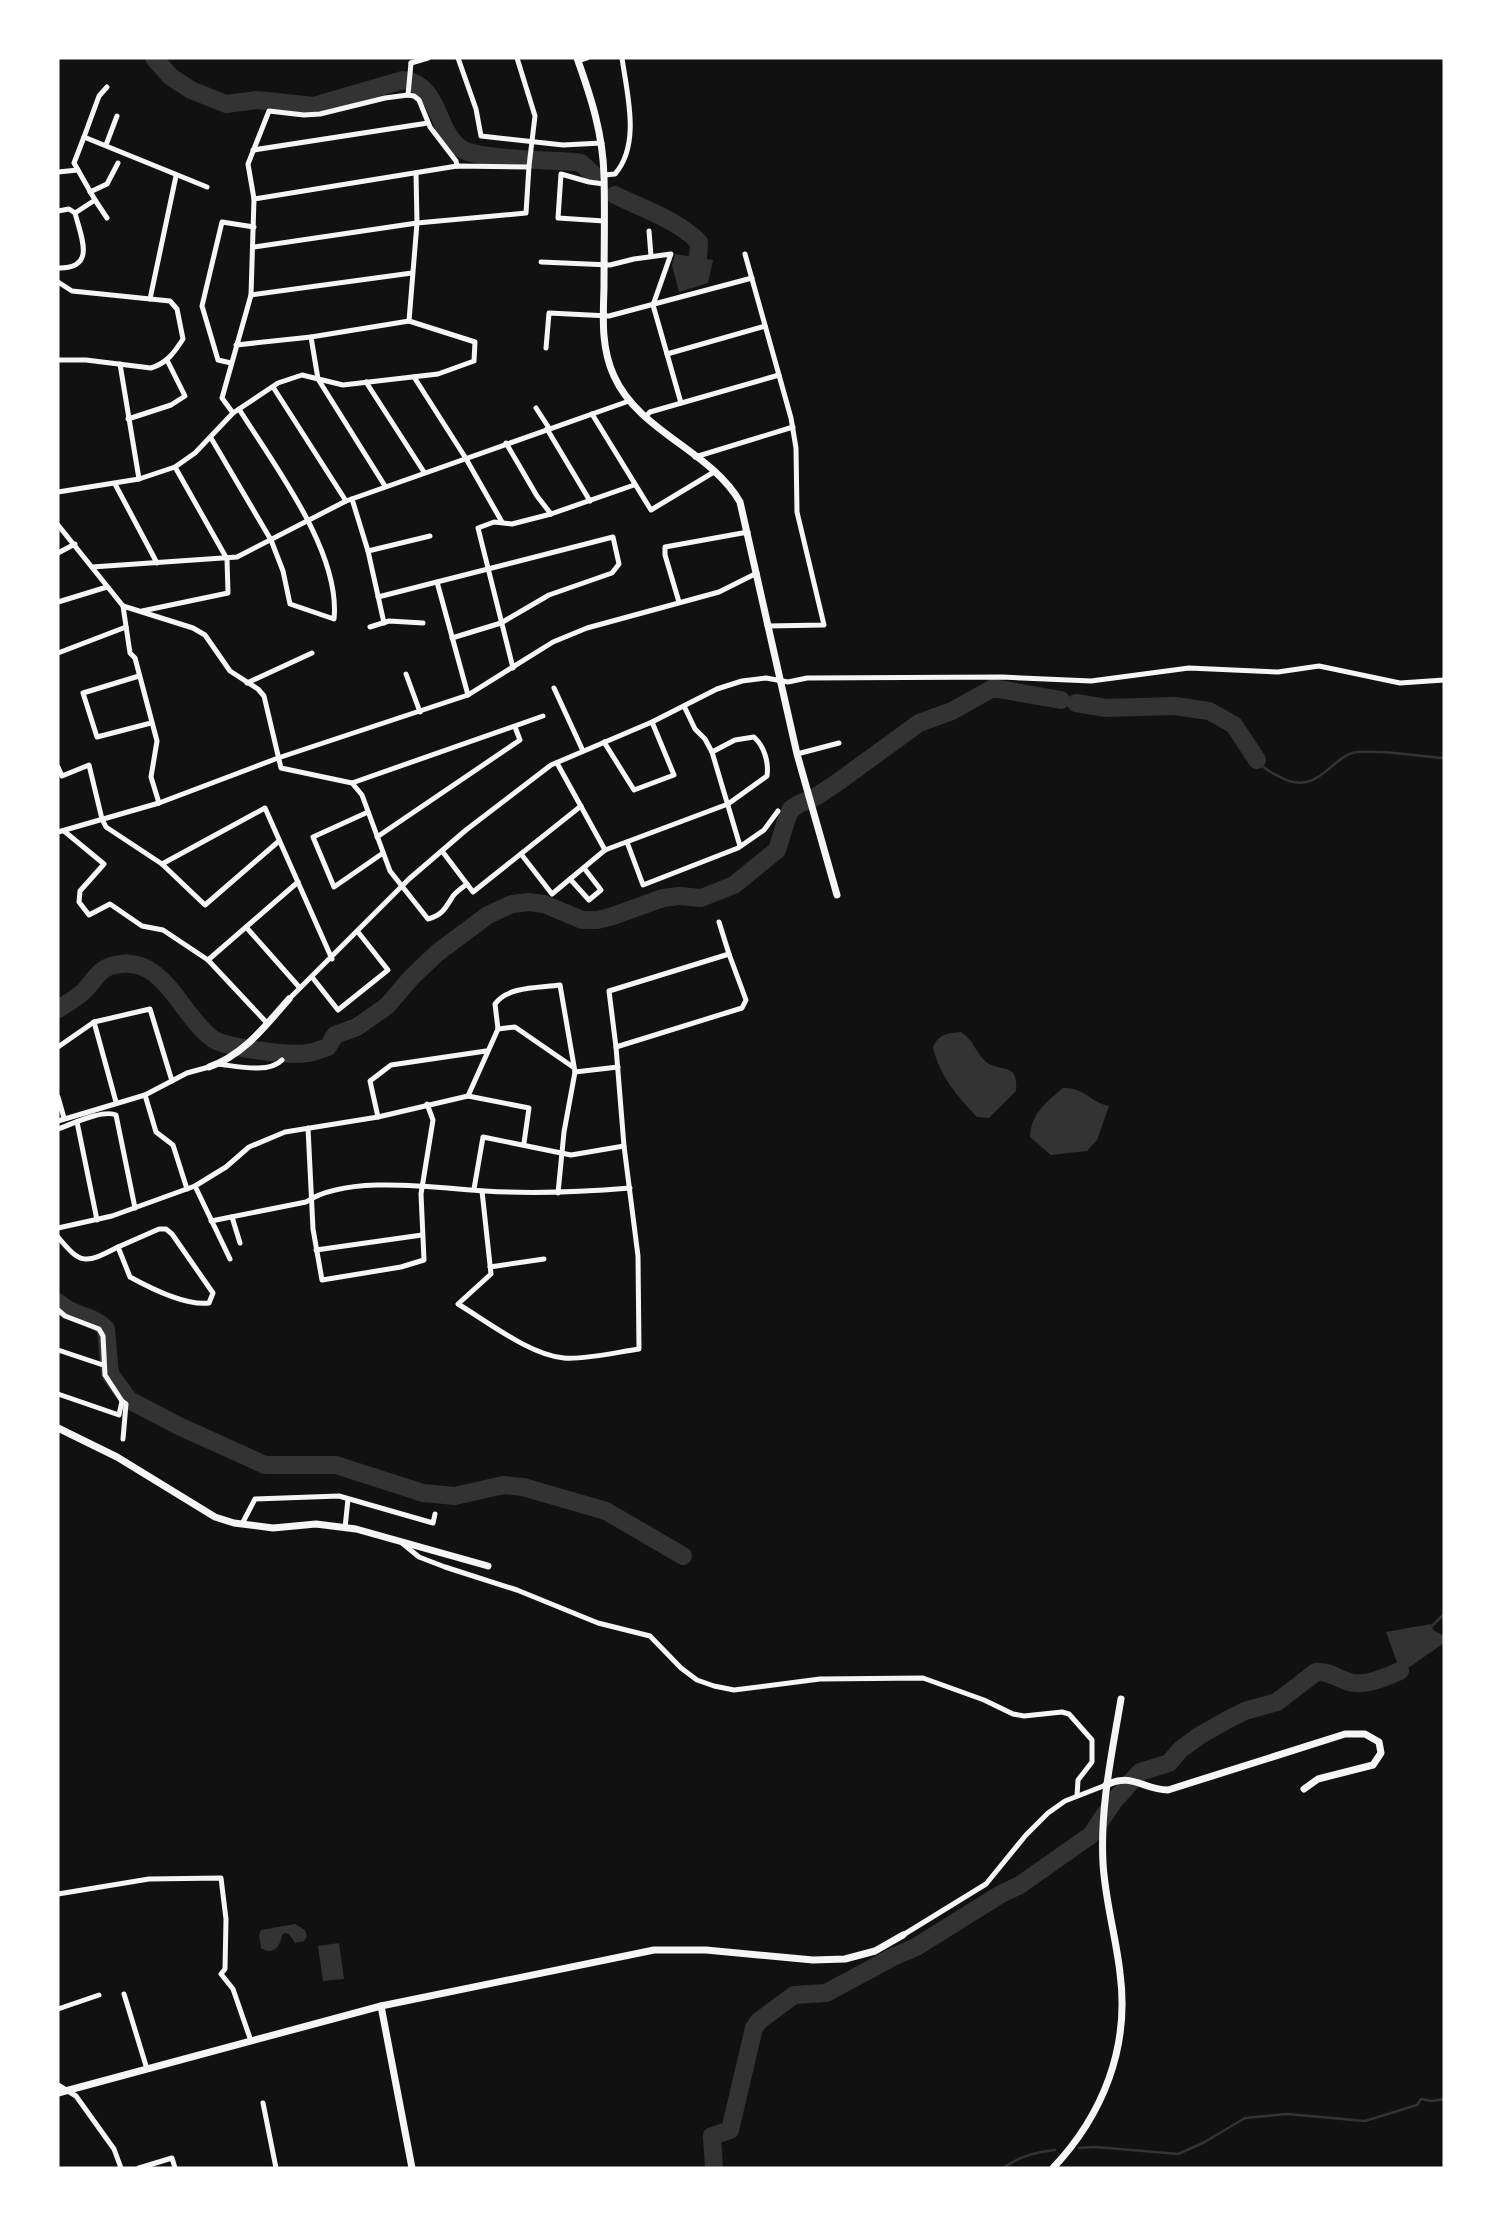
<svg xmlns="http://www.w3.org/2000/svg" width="1502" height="2226" font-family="'Fira Sans',sans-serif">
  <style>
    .water { fill: #333 }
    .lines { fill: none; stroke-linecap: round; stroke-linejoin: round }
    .stream { stroke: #333; stroke-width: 2.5 }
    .river { stroke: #333; stroke-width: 18 }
    .minor { stroke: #f5f5f5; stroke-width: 5 }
    .tertiary { stroke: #f5f5f5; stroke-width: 7 }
  </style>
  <rect width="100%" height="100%" fill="#111"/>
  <g class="water">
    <path d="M675,254L713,260L708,283L679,292L672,265Z"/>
    <path d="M961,1032C974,1041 974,1049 983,1059C998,1075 1019,1059 1016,1091L989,1118L977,1117C957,1096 939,1075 933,1047C939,1034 948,1033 961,1032Z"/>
    <path d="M1063,1088C1084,1087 1090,1102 1109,1106L1097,1140L1087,1151L1051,1155L1030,1137C1031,1114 1046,1102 1063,1088Z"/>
    <path d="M1431,1624L1433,1630L1444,1636V1643L1401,1673L1386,1632Z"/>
    <path d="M295,1924L305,1930L307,1936L304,1941L295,1943L289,1934L285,1933L282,1935C280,1946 274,1956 261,1948L259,1935L261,1930Z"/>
    <path d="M339,1943L344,1979L323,1981L318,1946Z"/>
  </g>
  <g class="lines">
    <g class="stream">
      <path d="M1257,760C1264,769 1272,773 1282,778C1319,797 1333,753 1358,752C1386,750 1416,756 1444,758"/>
      <path d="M1432,1626L1444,1614"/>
      <path d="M1079,2148L1096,2147L1178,2154L1203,2143L1245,2118L1287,2114L1365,2121L1417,2105L1421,2099L1432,2101L1444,2099"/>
      <path d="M1003,2168C1019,2157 1034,2152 1055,2150"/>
    </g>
    <g class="river">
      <path d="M154,58L171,77L191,90L226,104L257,100L314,106L403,80C440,84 435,129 460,148C476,160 551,160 574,162L581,163L593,174"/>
      <path d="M615,195C643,209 676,219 699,242L698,258"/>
      <path d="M1076,703L1106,708L1175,706L1209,711L1234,725L1257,760"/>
      <path d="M58,1009C66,1004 77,998 84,991C93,982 98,970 111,966C163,950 180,1016 213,1039C226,1048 291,1056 308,1053C315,1052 322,1049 328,1047L335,1035L357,1027L387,1006L411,978L437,953L488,915L512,904L529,902L544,904L582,920H597L610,917L663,898L679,896L701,898L734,885L777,850L787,818L791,809L799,804L817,796L838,782L919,723L952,711L993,688L1061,700"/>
      <path d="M58,1302C73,1317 92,1314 106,1329L110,1374L129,1400L181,1427L265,1465H336L423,1493L455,1496L503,1485L523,1487L606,1511L683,1556"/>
      <path d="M714,2168L712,2136L730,2130L754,2028L759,2021L794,1995L826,1993L893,1957L916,1947L1001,1894L1020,1885L1091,1835L1114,1801L1140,1772L1169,1763L1180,1750L1199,1736L1227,1720L1245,1711L1277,1702L1316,1672C1329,1671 1337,1678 1349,1682C1365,1687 1386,1677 1400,1671"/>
    </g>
    <g class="minor">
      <path d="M458,58L476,109L481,136L563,145L602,143"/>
      <path d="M578,61L587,58"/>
      <path d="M411,63L428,58"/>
      <path d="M408,95L411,63"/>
      <path d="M84,137L99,96L107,87"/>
      <path d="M106,145L117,116"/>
      <path d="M253,150L428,123"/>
      <path d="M58,172L78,170"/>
      <path d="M604,175L615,174C641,144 627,94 622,58"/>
      <path d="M90,192L107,184L118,163"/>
      <path d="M254,199L457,166L529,167"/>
      <path d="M95,200L107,218"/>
      <path d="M58,211L69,209L75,213"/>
      <path d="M604,221L558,218L561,174L589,182L604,184"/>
      <path d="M649,231L651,256"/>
      <path d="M254,247L417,223L526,213L529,166L535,116L517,58"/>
      <path d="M745,254L791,418L796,448L797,512L824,625L767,626"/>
      <path d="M541,262L610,265L634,259L671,254L653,305L681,403"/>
      <path d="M58,268C97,269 81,237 75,213L95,200L74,163L84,137L207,187"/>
      <path d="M58,282L72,291L170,301L177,309L183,339C174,353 167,363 151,368L86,360H58"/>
      <path d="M251,295L412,273"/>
      <path d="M150,299L176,176"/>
      <path d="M409,321L417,223L416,173"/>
      <path d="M236,345L311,337"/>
      <path d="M546,348L549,313L609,316L752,278"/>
      <path d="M667,354L765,326"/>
      <path d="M231,363L218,360L202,306L222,222L254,227"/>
      <path d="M120,364L139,479"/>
      <path d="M414,377L465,457L502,522"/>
      <path d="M366,382L424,472"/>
      <path d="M273,387L346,501"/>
      <path d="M536,408L549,428"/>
      <path d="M233,413L222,398L251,295L254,199L248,164L269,111L304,115L320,114L385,98L408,95L414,96L419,100L430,127L456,161L457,166"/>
      <path d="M592,414L651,510L714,472"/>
      <path d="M645,417L650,412L779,375"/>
      <path d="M128,419L171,405L185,396L167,360"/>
      <path d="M547,429L590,501"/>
      <path d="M211,438L271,540L283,571L290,604L334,619C341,552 274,465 239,409"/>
      <path d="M506,443L537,496L551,514"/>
      <path d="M695,457L793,427"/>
      <path d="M115,484L157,563"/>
      <path d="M58,492L139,479L175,467L195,453L233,413L278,383L302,375L343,385L438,374L474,361L475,342L409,321L311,337L318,379L385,486"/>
      <path d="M352,499L368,551L384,623"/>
      <path d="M58,525L123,606L193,628L205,635L230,671L258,689L264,696L281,768L352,783L362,795L390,871L428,919C443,915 446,907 453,896C456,892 463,887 467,884"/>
      <path d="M368,551L430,536"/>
      <path d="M58,553L75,544"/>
      <path d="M92,567L237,557L346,501L629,401"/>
      <path d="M437,582L468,695"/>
      <path d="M378,597L613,537L619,564L612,573L549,595L501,623L452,638"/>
      <path d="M58,602L107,587"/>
      <path d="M679,602L665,555V547L748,532"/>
      <path d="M123,606L130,653L135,658L157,741L151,777L159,803"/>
      <path d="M142,611L228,593L227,559L175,467"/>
      <path d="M370,627L389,621L423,623"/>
      <path d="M58,653L126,627"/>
      <path d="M513,668L478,528L494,522L512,524L551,514L634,485"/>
      <path d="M406,674L420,712"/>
      <path d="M139,676L83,693L97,737L151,723"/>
      <path d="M247,683L312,653"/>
      <path d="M554,688L583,751"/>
      <path d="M684,706L695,729L705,739L712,752L740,846"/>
      <path d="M604,742L634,790L674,775L652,722"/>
      <path d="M797,754L839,743"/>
      <path d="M557,763L605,850"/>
      <path d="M58,767L62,776L89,765L102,819L106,827L162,864L205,905L279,841"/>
      <path d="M352,783L543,716"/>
      <path d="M368,812L313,837L334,887L383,853"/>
      <path d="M64,831L104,864L80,891L79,902L89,915L110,904L142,926L163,930L208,960L267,1023"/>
      <path d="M58,832L159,803L278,758L468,695L553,642L587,628L719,592L757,573"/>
      <path d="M377,837L520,740L515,727"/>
      <path d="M627,842L643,885L738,848L764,830L778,811"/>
      <path d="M442,851L473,892L581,806"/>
      <path d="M521,854L552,894L605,850L728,804L767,776C769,762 764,746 754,737L735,740L712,752"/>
      <path d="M162,864L265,808L332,959"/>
      <path d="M570,879L589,900L601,890L584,868"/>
      <path d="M719,922L729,954"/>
      <path d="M246,927L300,988"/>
      <path d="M729,954L746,1000L742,1008L616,1047L609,991Z"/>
      <path d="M208,960L298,882"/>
      <path d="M312,977L338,1010L388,970L358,932"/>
      <path d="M289,999L409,879L466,830L551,765L652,722L717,689L742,681L766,678L788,682L807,678L1002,677L1091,681L1189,668L1278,672L1319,666L1400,683L1444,680"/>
      <path d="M94,1022L116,1102"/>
      <path d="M498,1029L515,1027L573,1067"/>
      <path d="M58,1047L94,1022L150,1009L172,1081"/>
      <path d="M218,1064C236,1066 269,1074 282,1060"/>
      <path d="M575,1072L618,1067"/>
      <path d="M145,1095L156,1132L173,1145L187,1189"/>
      <path d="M468,1096L498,1029L495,1004C508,986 539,988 560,985L575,1072L564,1132L558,1193"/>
      <path d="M58,1097L64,1118"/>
      <path d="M378,1117L370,1081L391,1065L486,1051"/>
      <path d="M58,1121L145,1095L187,1073L209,1067"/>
      <path d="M77,1122L97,1220"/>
      <path d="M308,1128L313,1229L322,1280L401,1267L424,1260L421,1194L433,1120L427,1104"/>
      <path d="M58,1129C72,1124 103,1109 116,1115L135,1208"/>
      <path d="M195,1186L230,1259"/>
      <path d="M474,1189L483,1137L571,1155L624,1146"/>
      <path d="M482,1191L491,1274L458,1304C488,1322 530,1355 564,1358C584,1360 618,1352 639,1349L638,1256L624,1146L616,1047"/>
      <path d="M232,1217L240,1243"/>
      <path d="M211,1221L306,1202C347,1174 437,1188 485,1191C533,1194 582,1192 630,1188"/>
      <path d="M58,1228L112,1216L195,1186L226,1167L249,1147L285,1132L378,1117L468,1096L529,1108L524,1143"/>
      <path d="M159,1229H166L172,1234L213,1293L209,1303C186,1306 150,1288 130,1277L118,1247Z"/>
      <path d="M58,1237C81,1265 85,1264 118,1247"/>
      <path d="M316,1250L422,1235"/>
      <path d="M490,1267L544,1259"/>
      <path d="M58,1310L65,1316L99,1329L103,1336L105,1375L122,1401L119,1415L58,1394"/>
      <path d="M58,1350L103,1365"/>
      <path d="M122,1401L126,1404L123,1439"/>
      <path d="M242,1524L255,1499L339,1496L433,1523L435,1514"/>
      <path d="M345,1528L348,1499"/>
      <path d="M402,1543L419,1557L445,1567L517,1590L598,1623L650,1636L681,1668L697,1680L714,1686L734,1690L820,1679L923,1678L984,1700L1013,1714L1024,1716L1062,1712L1069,1714L1092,1740V1762L1078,1780L1077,1796"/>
      <path d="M58,1894L149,1879L221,1878L226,1919L225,1969L221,1974L233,1989L251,2041"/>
      <path d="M903,1935L986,1884L1026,1835L1048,1813L1065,1801L1106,1785"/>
      <path d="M124,1994L147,2069"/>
      <path d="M58,2009L99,1995"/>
      <path d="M58,2085L76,2096L114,2149L121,2168"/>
      <path d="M263,2103L276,2168"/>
      <path d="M139,2168L172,2158L175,2168"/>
    </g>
    <g class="tertiary">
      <path d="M577,58C591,97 603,134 604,176C605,213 604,251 604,288C603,318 601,348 614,376C639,432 710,450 740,502L797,754L837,895"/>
      <path d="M209,1067C244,1055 265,1026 289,999"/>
      <path d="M58,1428L117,1457L215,1517L234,1523L273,1528L316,1524L356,1529L488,1566"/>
      <path d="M1106,1785C1133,1772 1143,1790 1168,1790L1345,1734H1365L1379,1742L1381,1753L1373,1765L1318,1779L1304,1789"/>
      <path d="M381,2006L412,2168"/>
      <path d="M58,2093L381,2006L654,1950H706L813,1960L845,1959L875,1951L903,1935"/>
      <path d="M1053,2168C1103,2115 1130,2047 1120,1973C1116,1937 1105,1900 1103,1863C1100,1807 1112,1753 1121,1699"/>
    </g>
  </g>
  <rect width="1502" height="2226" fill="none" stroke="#ffffff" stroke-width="119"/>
</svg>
